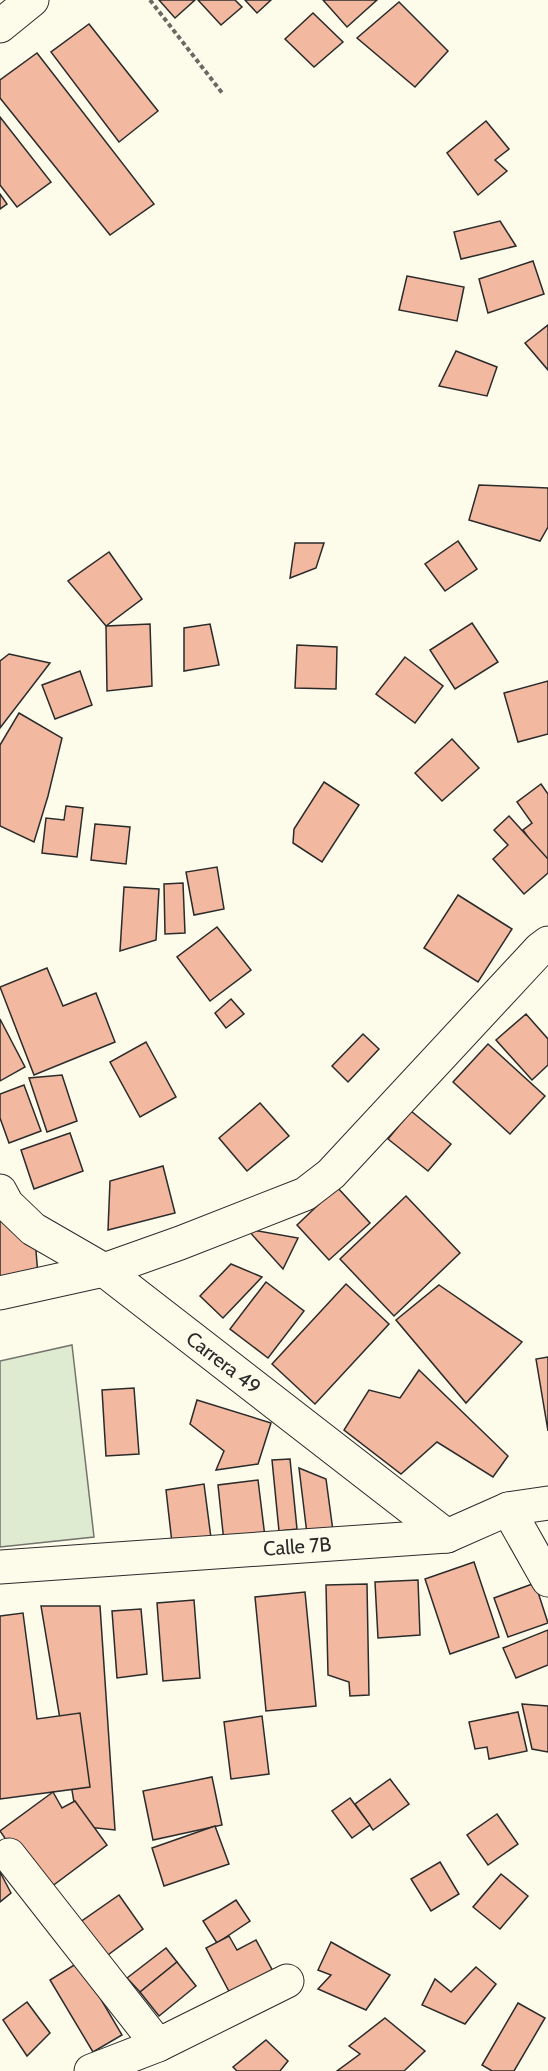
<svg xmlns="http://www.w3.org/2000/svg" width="548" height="2071" font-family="Cabin,sans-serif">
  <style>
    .green { fill: #deebd1; stroke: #74746e; stroke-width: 1.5 }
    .building { fill: #f2b8a0; stroke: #2b2b2b; stroke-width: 1.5 }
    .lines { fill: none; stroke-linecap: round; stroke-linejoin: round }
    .street-casing { stroke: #2b2b2b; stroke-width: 35 }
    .secondary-casing { stroke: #2b2b2b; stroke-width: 35 }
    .path { stroke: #6a6964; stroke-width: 4; stroke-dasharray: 4.5 3; stroke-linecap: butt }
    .street { stroke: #fdfbea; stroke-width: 33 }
    .secondary { stroke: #fdfbea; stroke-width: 33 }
    .labels { text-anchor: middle; stroke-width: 4.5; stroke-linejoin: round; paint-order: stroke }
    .street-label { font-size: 20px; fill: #2b2b2b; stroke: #fdfbea }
  </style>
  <rect width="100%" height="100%" fill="#fdfbea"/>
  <path class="green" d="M72,1345L94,1537L0,1547V1361Z"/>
  <g class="building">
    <path d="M159,0H195L175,18Z"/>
    <path d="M198,0H235L242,7L221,25Z"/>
    <path d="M245,0H271L257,13Z"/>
    <path d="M323,0H377L347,27Z"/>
    <path d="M399,2L448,51L415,87L357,38Z"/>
    <path d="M313,13L343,42L314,67L285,39Z"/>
    <path d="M89,24L158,111L119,142L51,52Z"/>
    <path d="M37,53L154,204L110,235L0,98V80Z"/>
    <path d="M0,117L51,182L17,207L0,185Z"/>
    <path d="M486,121L509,149L495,160L507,171L478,195L447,153Z"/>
    <path d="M0,194L7,204L0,209Z"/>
    <path d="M500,221L516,246L461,259L454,232Z"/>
    <path d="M533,261L544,294L488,313L479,279Z"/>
    <path d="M407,276L464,287L457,321L399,310Z"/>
    <path d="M548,325V370L525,343Z"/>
    <path d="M456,351L497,367L487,396L439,386Z"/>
    <path d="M479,485L548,488V527L540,541L469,520Z"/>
    <path d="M458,541L477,569L445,591L425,564Z"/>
    <path d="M295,543H324L316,568L290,578Z"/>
    <path d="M109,552L142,599L106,626L68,581Z"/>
    <path d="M472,623L498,662L455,689L430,650Z"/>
    <path d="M150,624L152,686L107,691L106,626Z"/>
    <path d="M210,624L219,665L184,671V628Z"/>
    <path d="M297,645L337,647L336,689L295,688Z"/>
    <path d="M9,654L50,663L0,728V661Z"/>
    <path d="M405,657L443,686L415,723L376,694Z"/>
    <path d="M80,671L92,705L55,719L42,685Z"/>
    <path d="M548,681V734L518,742L504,693Z"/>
    <path d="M19,713L62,738L48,796L34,842L0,826V745Z"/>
    <path d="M452,739L479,768L442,801L415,773Z"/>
    <path d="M324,782L359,805L322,862L293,843L294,829Z"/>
    <path d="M541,784L548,794V865L523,830L532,823L517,802Z"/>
    <path d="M66,806L83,808L77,857L42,853L46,818L64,820Z"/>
    <path d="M509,816L548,859V873L524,894L493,859L508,845L494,830Z"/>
    <path d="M95,824L130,827L126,864L91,860Z"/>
    <path d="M217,867L224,909L194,915L186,872Z"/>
    <path d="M183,883L185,933L165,934L164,884Z"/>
    <path d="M124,887L159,889L156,940L120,951Z"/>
    <path d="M458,895L512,929L478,982L424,948Z"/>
    <path d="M217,927L251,970L210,1001L177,957Z"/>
    <path d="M47,968L63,1006L96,993L115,1042L34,1075L0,987Z"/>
    <path d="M231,999L244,1014L226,1028L215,1013Z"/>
    <path d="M526,1014L548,1039V1065L532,1080L496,1040Z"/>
    <path d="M0,1019L25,1067L0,1081Z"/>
    <path d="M363,1034L379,1049L348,1082L332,1066Z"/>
    <path d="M146,1042L176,1097L140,1117L110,1062Z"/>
    <path d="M488,1044L545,1096L510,1134L453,1082Z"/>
    <path d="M62,1075L77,1121L47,1132L29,1078Z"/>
    <path d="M24,1085L41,1131L9,1143L0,1118V1094Z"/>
    <path d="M260,1103L289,1136L247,1171L219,1138Z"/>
    <path d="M411,1111L451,1144L428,1171L388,1139Z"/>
    <path d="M70,1133L83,1171L34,1189L21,1150Z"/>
    <path d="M163,1166L175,1213L108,1230L110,1181Z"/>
    <path d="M337,1187L370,1223L329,1260L297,1225Z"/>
    <path d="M406,1196L460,1253L394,1316L340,1259Z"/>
    <path d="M0,1219L35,1239L38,1275L0,1278Z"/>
    <path d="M247,1229L298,1238L283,1269Z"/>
    <path d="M231,1264L262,1277L223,1318L200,1296Z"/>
    <path d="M266,1282L304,1311L268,1358L230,1329Z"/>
    <path d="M346,1284L389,1324L315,1404L272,1364Z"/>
    <path d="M439,1285L522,1342L466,1403L396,1320Z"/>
    <path d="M548,1357V1431L536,1359Z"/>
    <path d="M419,1370L508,1456L493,1477L437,1442L401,1474L344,1430L369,1390L400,1398Z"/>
    <path d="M134,1388L139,1454L106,1456L102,1390Z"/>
    <path d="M197,1400L271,1423L258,1464L216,1470L224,1451L190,1424Z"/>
    <path d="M290,1459L297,1529L279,1531L272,1460Z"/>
    <path d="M299,1468L326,1479L333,1531L307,1534Z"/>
    <path d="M258,1480L265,1537L224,1542L218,1485Z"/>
    <path d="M204,1484L211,1538L172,1543L166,1490Z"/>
    <path d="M474,1562L499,1637L450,1654L425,1579Z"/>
    <path d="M418,1580L420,1635L378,1638L375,1582Z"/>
    <path d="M535,1583L548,1623L508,1637L494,1598Z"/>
    <path d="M367,1584L369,1695L350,1696L349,1682L328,1675L326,1585Z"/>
    <path d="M305,1592L316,1706L266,1711L255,1597Z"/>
    <path d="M194,1600L200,1678L163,1681L157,1603Z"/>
    <path d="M41,1606H100L115,1830L78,1826Z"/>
    <path d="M141,1609L147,1674L117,1678L112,1611Z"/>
    <path d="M23,1613L37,1719L80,1713L90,1787L0,1799V1616Z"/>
    <path d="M548,1630V1665L516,1678L503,1648Z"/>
    <path d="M522,1704L548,1706V1752L532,1749Z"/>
    <path d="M518,1712L527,1751L489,1759L487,1747L475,1749L469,1722Z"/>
    <path d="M262,1716L269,1774L231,1779L224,1722Z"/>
    <path d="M212,1777L222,1825L153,1840L143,1791Z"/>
    <path d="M390,1779L409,1804L373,1830L355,1804Z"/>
    <path d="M53,1792L62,1808L75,1801L107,1845L43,1893L0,1831Z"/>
    <path d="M350,1798L370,1825L352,1838L332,1811Z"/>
    <path d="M497,1814L518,1844L488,1865L467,1835Z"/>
    <path d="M215,1826L229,1864L164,1886L152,1848Z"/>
    <path d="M440,1862L459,1894L431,1911L411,1879Z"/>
    <path d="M0,1872L11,1893L0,1902Z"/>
    <path d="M501,1874L528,1896L500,1929L473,1907Z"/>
    <path d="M119,1895L143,1929L101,1960L76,1925Z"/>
    <path d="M236,1900L250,1921L217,1943L203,1921Z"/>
    <path d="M229,1936L237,1950L256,1940L275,1975L232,1997L206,1948Z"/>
    <path d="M331,1942L390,1975L366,2010L318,1989L331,1975L318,1970Z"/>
    <path d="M166,1948L177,1962L140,1992L127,1978Z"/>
    <path d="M79,1962L122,2035L93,2052L50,1980Z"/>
    <path d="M177,1962L196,1986L159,2016L140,1992Z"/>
    <path d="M476,1967L496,1984L465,2024L422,2005L435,1979L451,1992Z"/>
    <path d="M27,2002L50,2033L27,2056L3,2020Z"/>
    <path d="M518,2003L545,2018L514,2071H492L482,2065Z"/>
    <path d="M385,2018L425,2051L404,2071H337L360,2054L349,2046Z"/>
    <path d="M266,2040L288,2061L280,2071H237L233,2067Z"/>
  </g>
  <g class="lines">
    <g class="street-casing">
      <g id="street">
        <path id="s1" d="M0,1191L7,1204L33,1229L104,1270L447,1536"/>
        <path d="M0,1293L104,1270L180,1243L305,1194L331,1174L540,949L548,943"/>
        <path d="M508,1509L548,1580"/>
        <path id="s2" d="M0,1567L447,1536L508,1509L548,1503"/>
        <path d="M9,1855L158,2045"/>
        <path d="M91,2071L158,2045L287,1981"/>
      </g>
    </g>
    <g class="secondary-casing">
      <path id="secondary" d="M0,26L32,0"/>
    </g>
    <path class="path" d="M150,0L223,94"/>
    <use href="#street" class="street"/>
    <use href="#secondary" class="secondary"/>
  </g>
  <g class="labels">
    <g class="street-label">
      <text dy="7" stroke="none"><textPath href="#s1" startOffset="284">Carrera 49</textPath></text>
      <text dy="7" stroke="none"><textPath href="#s2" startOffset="298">Calle 7B</textPath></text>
    </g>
  </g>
</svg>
